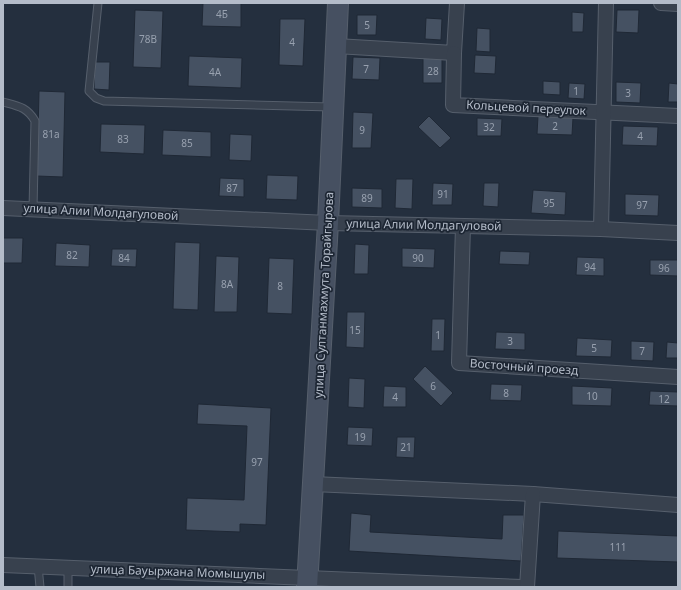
<svg xmlns="http://www.w3.org/2000/svg" width="681" height="590" font-family="'Noto Sans',sans-serif">
  <style>
    .building { fill: #455162; stroke: #1f2835 }
    .lines { fill: none; stroke-linecap: round; stroke-linejoin: round }
    .lane-casing { stroke: #565f6c; stroke-width: 9 }
    .street-casing { stroke: #565f6c; stroke-width: 16 }
    .secondary-casing { stroke: #565f6c; stroke-width: 22 }
    .lane { stroke: #38414e; stroke-width: 7 }
    .street { stroke: #38414e; stroke-width: 14 }
    .secondary { stroke: #465061; stroke-width: 20 }
    .labels { text-anchor: middle; stroke-width: 3.5; stroke-linejoin: round; paint-order: stroke }
    .number-label { font-size: 10px; fill: #98a1af }
    .street-label { font-size: 12px; fill: #b4bcc9; stroke: #1d2633 }
  </style>
  <rect width="100%" height="100%" fill="#242f3e"/>
  <g class="building">
    <path d="M203,3H241V27L202,26Z"/>
    <path d="M135,10L163,11L161,68L133,67Z"/>
    <path d="M617,10H639L638,33L616,32Z"/>
    <path d="M572,12L584,13L583,32H572Z"/>
    <path d="M357,15H377L376,35H357Z"/>
    <path d="M426,18L442,19L441,40L425,39Z"/>
    <path d="M280,19H305L303,66L279,65Z"/>
    <path d="M477,28L490,29V52L476,51Z"/>
    <path d="M475,55L496,56L495,74L474,73Z"/>
    <path d="M189,56L242,58L241,88L188,86Z"/>
    <path d="M353,57L380,58L379,80L352,79Z"/>
    <path d="M423,58L442,59V83H423Z"/>
    <path d="M95,62H110L109,90L94,89Z"/>
    <path d="M543,81L560,82V95L543,94Z"/>
    <path d="M616,82L641,83L640,103L616,102Z"/>
    <path d="M569,83L585,84L584,99L568,98Z"/>
    <path d="M669,83L678,84V102H668Z"/>
    <path d="M39,91L65,92L63,177L37,176Z"/>
    <path d="M353,112L373,113L371,148H352Z"/>
    <path d="M429,116L451,138L440,148L418,127Z"/>
    <path d="M538,116L573,118L572,135L537,134Z"/>
    <path d="M477,118L502,119L501,136H477Z"/>
    <path d="M101,124L145,125L144,154L100,152Z"/>
    <path d="M623,126L658,127L657,146L622,145Z"/>
    <path d="M163,130L211,132V157L162,155Z"/>
    <path d="M230,134L252,135L251,161L229,160Z"/>
    <path d="M267,175L298,176L297,200L266,199Z"/>
    <path d="M220,178L244,179V197L219,196Z"/>
    <path d="M396,179H413L412,209L395,208Z"/>
    <path d="M433,183L453,184L452,205H432Z"/>
    <path d="M484,183H499L498,207L483,206Z"/>
    <path d="M352,188L382,189V208L352,207Z"/>
    <path d="M533,190L566,192L565,215L531,213Z"/>
    <path d="M625,194L659,195L658,216L625,215Z"/>
    <path d="M3,238H23L22,263H3Z"/>
    <path d="M175,242L200,243L198,310L173,309Z"/>
    <path d="M56,243L90,245L89,267L55,266Z"/>
    <path d="M355,244L369,245L368,274H354Z"/>
    <path d="M402,248L435,249L434,268L402,267Z"/>
    <path d="M112,249H137L136,267L111,266Z"/>
    <path d="M500,251L530,252L529,265L499,264Z"/>
    <path d="M216,256L239,257L237,312H214Z"/>
    <path d="M577,257L604,258V276L576,275Z"/>
    <path d="M269,258L294,259L292,314L267,313Z"/>
    <path d="M650,260H678V276L650,275Z"/>
    <path d="M347,312H365L364,348L346,347Z"/>
    <path d="M432,319H445L444,351H431Z"/>
    <path d="M496,332L525,333V350L495,349Z"/>
    <path d="M577,338L612,340L611,357L576,356Z"/>
    <path d="M631,341L654,342L653,361L631,360Z"/>
    <path d="M667,342L678,343V358H666Z"/>
    <path d="M425,366L453,393L441,406L413,379Z"/>
    <path d="M349,378L365,379L364,408L348,407Z"/>
    <path d="M491,384L522,385L521,401L490,400Z"/>
    <path d="M384,386L406,387V407H383Z"/>
    <path d="M572,386L612,388L611,406L572,405Z"/>
    <path d="M650,391L678,392V406L649,405Z"/>
    <path d="M198,404L271,408L266,525L240,524V532L186,530L187,498L244,500L247,426L197,424Z"/>
    <path d="M348,427L373,428L372,446L347,445Z"/>
    <path d="M397,437H415L414,458L396,457Z"/>
    <path d="M351,513L371,515L370,532L502,539L503,515H524L521,561L349,551Z"/>
    <path d="M558,531L678,536V562L557,558Z"/>
  </g>
  <g class="lines">
    <g class="lane-casing">
      <g id="lane">
        <path d="M98,3L89,91L96,98L104,101L331,107"/>
        <path d="M3,102C18,106 27,107 35,121L33,209"/>
        <path d="M38,566L40,587"/>
        <path d="M68,587V568"/>
      </g>
    </g>
    <g class="street-casing">
      <g id="street">
        <path d="M661,3L678,4"/>
        <path d="M336,46L454,53L457,3"/>
        <path d="M454,53L453,105L678,116"/>
        <path d="M3,208L328,223L601,229L678,233"/>
        <path d="M463,226L459,363L678,377"/>
        <path d="M601,229L606,3"/>
        <path d="M313,484L533,494L678,505"/>
        <path d="M3,565L522,587"/>
        <path d="M527,587L533,494"/>
      </g>
    </g>
    <g class="secondary-casing">
      <path id="secondary" d="M307,587L328,223L338,3"/>
    </g>
    <use href="#lane" class="lane"/>
    <use href="#street" class="street"/>
    <use href="#secondary" class="secondary"/>
  </g>
  <g class="labels">
    <g class="number-label">
      <text x="222" y="18">4Б</text>
      <text x="367" y="29">5</text>
      <text x="148" y="43">78В</text>
      <text x="292" y="46">4</text>
      <text x="366" y="73">7</text>
      <text x="433" y="75">28</text>
      <text x="215" y="76">4А</text>
      <text x="576" y="95">1</text>
      <text x="628" y="97">3</text>
      <text x="555" y="130">2</text>
      <text x="489" y="131">32</text>
      <text x="362" y="134">9</text>
      <text x="51" y="138">81а</text>
      <text x="640" y="140">4</text>
      <text x="123" y="143">83</text>
      <text x="187" y="147">85</text>
      <text x="232" y="192">87</text>
      <text x="443" y="198">91</text>
      <text x="367" y="202">89</text>
      <text x="549" y="207">95</text>
      <text x="642" y="209">97</text>
      <text x="72" y="259">82</text>
      <text x="124" y="262">84</text>
      <text x="418" y="262">90</text>
      <text x="590" y="271">94</text>
      <text x="664" y="272">96</text>
      <text x="227" y="288">8А</text>
      <text x="280" y="290">8</text>
      <text x="355" y="334">15</text>
      <text x="438" y="339">1</text>
      <text x="510" y="345">3</text>
      <text x="594" y="352">5</text>
      <text x="642" y="355">7</text>
      <text x="433" y="390">6</text>
      <text x="506" y="397">8</text>
      <text x="592" y="400">10</text>
      <text x="395" y="401">4</text>
      <text x="664" y="403">12</text>
      <text x="360" y="441">19</text>
      <text x="406" y="451">21</text>
      <text x="257" y="466">97</text>
      <text x="618" y="551">111</text>
    </g>
    <g class="street-label">
      <text transform="translate(526 108) rotate(3)" y="4">Кольцевой переулок</text>
      <text transform="translate(101 212) rotate(3)" y="4">улица Алии Молдагуловой</text>
      <text transform="translate(424 225) rotate(1)" y="4">улица Алии Молдагуловой</text>
      <text transform="translate(324 295) rotate(-87)" y="4">улица Султанмахмута Торайгырова</text>
      <text transform="translate(524 367) rotate(4)" y="4">Восточный проезд</text>
      <text transform="translate(178 572) rotate(2)" y="4">улица Бауыржана Момышулы</text>
    </g>
  </g>
  <rect width="681" height="590" fill="none" stroke="#b4bcc9" stroke-width="8"/>
</svg>
